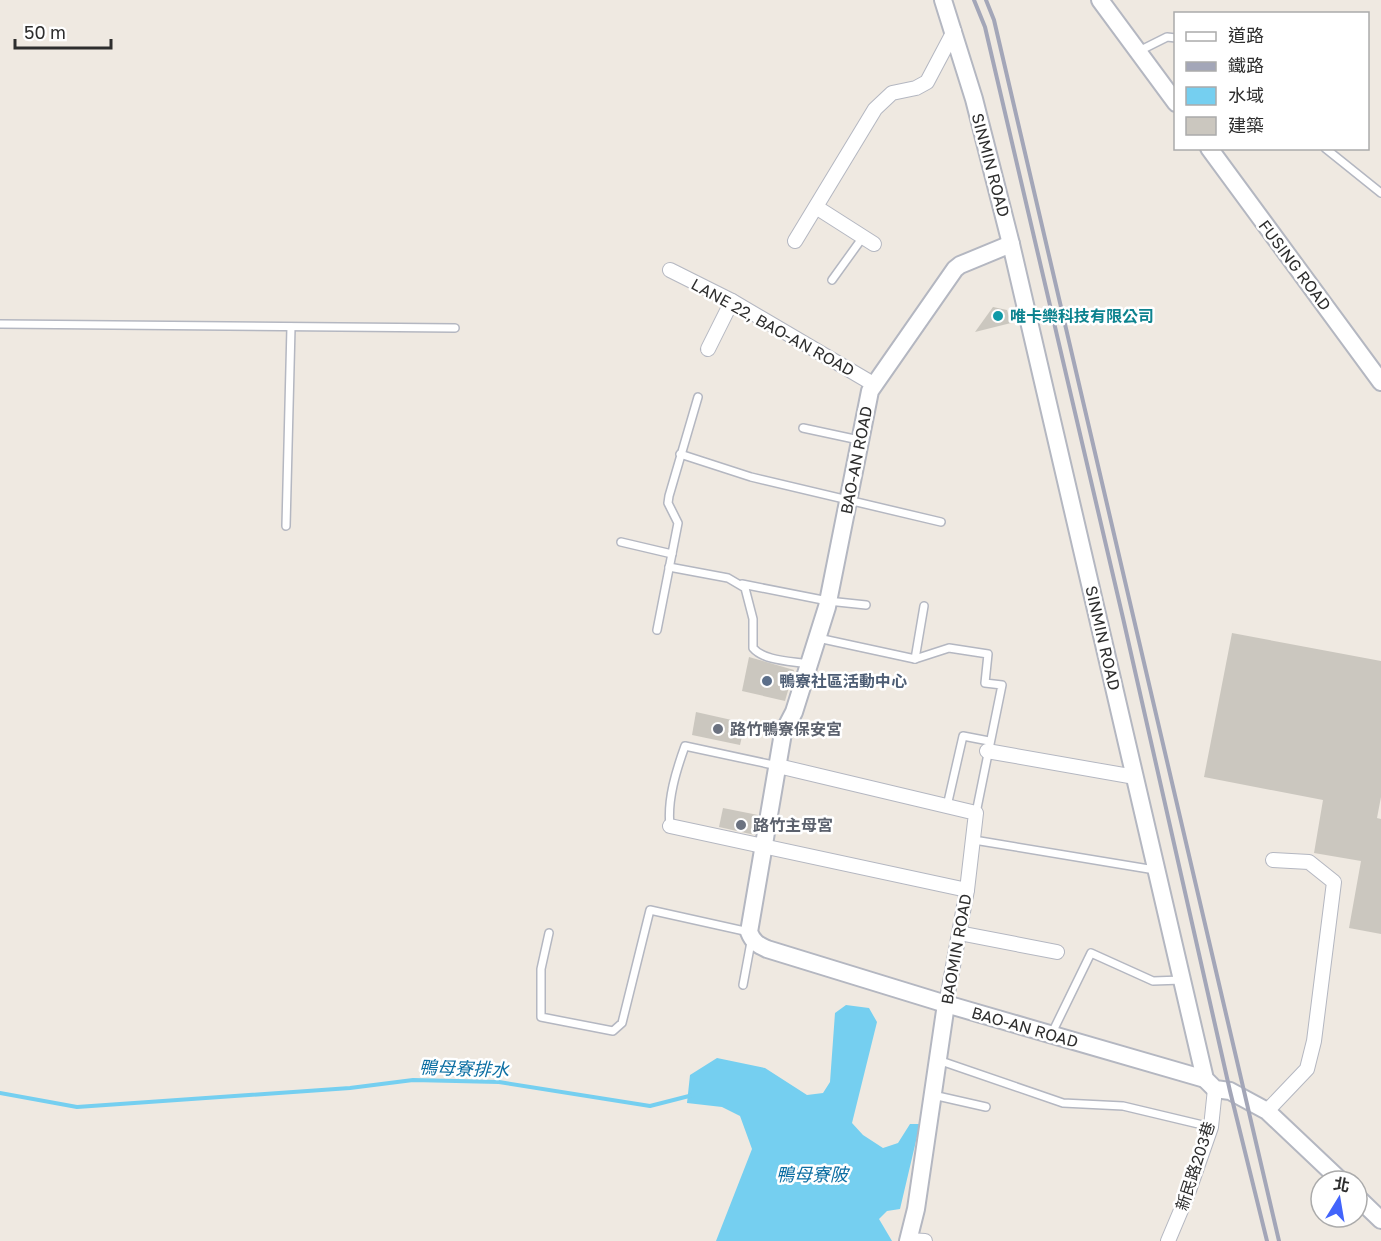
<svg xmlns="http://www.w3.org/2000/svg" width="1381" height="1241" font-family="'Golos Text','Noto Sans TC',sans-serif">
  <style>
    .water { fill: #75cff0 }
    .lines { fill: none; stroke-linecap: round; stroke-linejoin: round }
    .stream { stroke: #75cff0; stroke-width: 4 }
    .building { fill: #cbc7bf }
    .service-casing { stroke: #b4b7c1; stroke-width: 10 }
    .minor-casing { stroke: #b4b7c1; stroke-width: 16 }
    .tertiary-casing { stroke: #b4b7c1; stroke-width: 20 }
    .service { stroke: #fff; stroke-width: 7 }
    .minor { stroke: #fff; stroke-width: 14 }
    .tertiary { stroke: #fff; stroke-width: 16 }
    .rail { stroke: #a3a6b8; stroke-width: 4 }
    .culture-dot { fill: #0f9aa8; stroke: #fff; stroke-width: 2 }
    .service-dot { fill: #5c6f8a; stroke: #fff; stroke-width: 2 }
    .worship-dot { fill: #6b7280; stroke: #fff; stroke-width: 2 }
    .labels { text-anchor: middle; stroke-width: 5; stroke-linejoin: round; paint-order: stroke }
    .street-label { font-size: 16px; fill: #2e2e2e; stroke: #fff }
    .culture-label { font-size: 16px; font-weight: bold; fill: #0d838f; stroke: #fff; text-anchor: start }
    .service-label { font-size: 16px; font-weight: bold; fill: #4e5e75; stroke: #fff; text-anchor: start }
    .worship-label { font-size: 16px; font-weight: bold; fill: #5b616d; stroke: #fff; text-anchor: start }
    .water-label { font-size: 18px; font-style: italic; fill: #0d6fa3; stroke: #fff }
  </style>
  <rect width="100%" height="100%" fill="#efe9e1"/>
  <path class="water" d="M846,1005L869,1008L877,1022L852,1123L863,1135L883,1148L898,1143L910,1124H920L900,1209L887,1211L879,1219L892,1241H716L752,1149L740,1116L722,1107L687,1103L690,1075L717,1058L765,1068L807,1095L823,1093L830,1082L835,1013Z"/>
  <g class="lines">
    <path class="stream" d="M0,1093L77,1107L350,1088L413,1080L499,1082L650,1106L693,1095"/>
  </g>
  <g class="building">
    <path d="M993,307L1007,310L1011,323L975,332Z"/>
    <path d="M1232,633L1381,661V797L1377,818L1381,819V934L1349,928L1361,861L1314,853L1323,800L1204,777Z"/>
    <path d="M749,657L794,670L785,701L742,691Z"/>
    <path d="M696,712L745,723L740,745L692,735Z"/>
    <path d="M723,808L758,815L755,835L719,827Z"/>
  </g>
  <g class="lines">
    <g class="service-casing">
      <g id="service">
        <path d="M1139,51L1167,37L1176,38"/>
        <path d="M1325,148L1381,193"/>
        <path d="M832,280L863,237"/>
        <path d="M0,324L455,328"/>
        <path d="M803,428L859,440"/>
        <path d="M680,454L751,477L941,522"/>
        <path d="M286,526L291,327"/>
        <path d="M621,542L672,554"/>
        <path d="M669,567L728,578L745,588L753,619V648C764,661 791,661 808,664"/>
        <path d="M742,584L828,601L866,605"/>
        <path d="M657,630L678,523L668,503L669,496L698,397"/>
        <path d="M818,638L915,659L949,648L988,654L985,683L1002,685L976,813"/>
        <path d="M915,659L924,606"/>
        <path d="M947,806L963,736L989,741"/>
        <path d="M670,826C667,800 676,771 685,746L778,766"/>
        <path d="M974,840L1155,870"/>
        <path d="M549,933L541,969V1017L613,1031L622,1023L650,910L749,932"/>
        <path d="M743,985L751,942"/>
        <path d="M1052,1033L1091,953L1153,981L1182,980"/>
        <path d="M938,1060L1063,1103L1123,1106L1211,1127"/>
        <path d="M933,1095L986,1107"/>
      </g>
    </g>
    <g class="minor-casing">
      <g id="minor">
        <path d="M816,207L874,244"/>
        <path d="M795,241L875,109L892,93L916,88L927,82L954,31"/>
        <path d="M670,270L732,301L875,385"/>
        <path d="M708,349L732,301"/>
        <path d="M987,751L1135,777"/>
        <path d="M778,766L976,813L967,890L946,1004"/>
        <path d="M670,826L967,890"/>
        <path d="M959,933L1057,952"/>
        <path d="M1267,1111L1307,1069L1314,1041L1334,882L1309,862L1273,860"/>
        <path d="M908,1240L925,1241"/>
        <path d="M1168,1241L1187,1196L1211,1127L1215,1089"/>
      </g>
    </g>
    <g class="tertiary-casing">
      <g id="tertiary">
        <path d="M943,0L974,99L1011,244L1205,1079L1215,1089L1230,1091L1267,1111L1341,1181"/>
        <path d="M1100,0L1176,103"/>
        <path d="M1209,148L1381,382"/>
        <path d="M1011,244L960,265L955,269L870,391L827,607L794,712L783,733L749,932C753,942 758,945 767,949L946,1004L1205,1079"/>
        <path d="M1357,1197L1381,1220"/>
        <path d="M908,1241L916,1209L946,1004"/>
      </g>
    </g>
    <use href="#service" class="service"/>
    <use href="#minor" class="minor"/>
    <use href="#tertiary" class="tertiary"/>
    <g class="rail">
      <path d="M974,0L985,27L1123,618L1230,1091L1267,1241"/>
      <path d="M986,0L994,20L1279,1241"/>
    </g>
  </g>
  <circle class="culture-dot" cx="998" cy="316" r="6"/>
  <circle class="service-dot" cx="767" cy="681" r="6"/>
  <g class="worship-dot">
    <circle cx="718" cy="729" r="6"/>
    <circle cx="741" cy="825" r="6"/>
  </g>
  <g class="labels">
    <g class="street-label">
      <text transform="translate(991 165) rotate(75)" y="6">SINMIN ROAD</text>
      <text transform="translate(1295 265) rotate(53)" y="6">FUSING ROAD</text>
      <text transform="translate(773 327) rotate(29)" y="6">LANE 22, BAO-AN ROAD</text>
      <text transform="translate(856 460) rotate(-79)" y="6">BAO-AN ROAD</text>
      <text transform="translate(1103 638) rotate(77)" y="6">SINMIN ROAD</text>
      <text transform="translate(956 949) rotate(-80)" y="6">BAOMIN ROAD</text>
      <text transform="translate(1025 1027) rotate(16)" y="6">BAO-AN ROAD</text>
      <text transform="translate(1195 1166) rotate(-72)" y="6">新民路203巷</text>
    </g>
    <g class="culture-label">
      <text x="1010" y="322">唯卡樂科技有限公司</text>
    </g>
    <g class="service-label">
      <text x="779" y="687">鴨寮社區活動中心</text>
    </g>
    <g class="worship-label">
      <text x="730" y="735">路竹鴨寮保安宮</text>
      <text x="753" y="831">路竹主母宮</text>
    </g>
    <g class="water-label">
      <text transform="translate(464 1069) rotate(2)" y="6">鴨母寮排水</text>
      <text x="812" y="1181">鴨母寮陂</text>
    </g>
  </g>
  <rect x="1174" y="12" width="195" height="138" fill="#ffffff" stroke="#ababab" stroke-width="1.5"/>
  <rect x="1186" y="32" width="30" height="9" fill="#ffffff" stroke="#ababab" stroke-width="1.5"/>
  <text x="1228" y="42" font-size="18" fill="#2e2e2e">道路</text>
  <rect x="1186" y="62" width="30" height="9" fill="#a3a6b8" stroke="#ababab" stroke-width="1.5"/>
  <text x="1228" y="72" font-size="18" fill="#2e2e2e">鐵路</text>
  <rect x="1186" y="87" width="30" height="18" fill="#75cff0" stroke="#ababab" stroke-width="1.5"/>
  <text x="1228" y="102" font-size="18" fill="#2e2e2e">水域</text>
  <rect x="1186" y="117" width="30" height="18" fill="#cbc7bf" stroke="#ababab" stroke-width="1.5"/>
  <text x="1228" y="132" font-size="18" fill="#2e2e2e">建築</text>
  <g transform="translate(1339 1199) rotate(11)"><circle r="28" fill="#ffffff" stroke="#ababab" stroke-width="1.5"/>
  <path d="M0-4.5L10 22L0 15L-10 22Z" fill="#4264fb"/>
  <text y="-9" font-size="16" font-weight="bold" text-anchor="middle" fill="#2e2e2e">北</text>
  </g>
  <path d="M15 39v9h96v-9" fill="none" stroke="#2e2e2e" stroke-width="3"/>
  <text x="24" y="39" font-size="18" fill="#2e2e2e" stroke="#ffffff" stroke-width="4.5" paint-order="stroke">50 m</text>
</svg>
